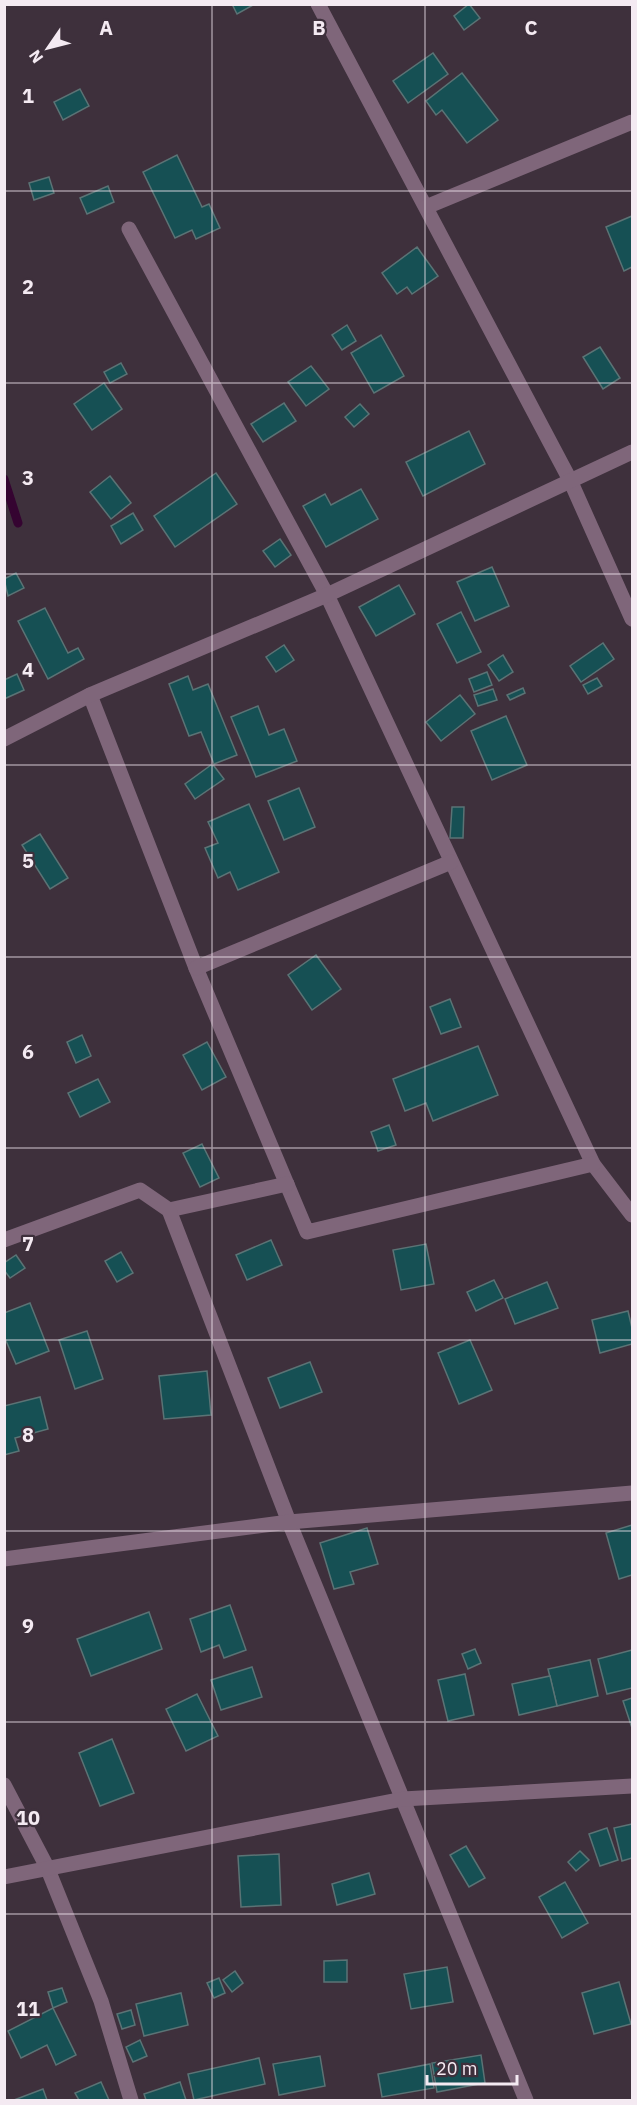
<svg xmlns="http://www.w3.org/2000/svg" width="637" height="2105" font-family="'IBM Plex Sans',sans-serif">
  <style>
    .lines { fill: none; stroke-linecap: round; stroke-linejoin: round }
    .stream { stroke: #350431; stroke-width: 9 }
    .building { fill: #165054; stroke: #5b7375; stroke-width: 1.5 }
    .minor { stroke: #7f667a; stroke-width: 15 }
    .grid { fill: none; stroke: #f4eaf2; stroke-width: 1.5; stroke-opacity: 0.55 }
    .grid-label { font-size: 20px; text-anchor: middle; font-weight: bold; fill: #f4eaf2; stroke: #3e303c; stroke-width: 4.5; stroke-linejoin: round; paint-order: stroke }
  </style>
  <rect width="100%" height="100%" fill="#3e303c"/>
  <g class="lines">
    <path class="stream" d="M4,479L18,523"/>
  </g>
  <g class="building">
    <path d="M232,4H255L237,14Z"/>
    <path d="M469,4L480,18L464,30L454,16Z"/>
    <path d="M433,53L448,74L408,103L393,81Z"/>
    <path d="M462,73L498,120L467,143L442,110L436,115L426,101Z"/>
    <path d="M80,89L89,106L63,120L54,102Z"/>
    <path d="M177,155L202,207L209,204L220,228L196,239L192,230L175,238L143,172Z"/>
    <path d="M49,177L54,193L34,200L29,183Z"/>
    <path d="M108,186L114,202L87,214L80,198Z"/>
    <path d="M632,216V267L624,271L606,227Z"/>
    <path d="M417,247L438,276L412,294L407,287L397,294L382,273Z"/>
    <path d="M347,325L356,341L342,350L332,335Z"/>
    <path d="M381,335L404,376L374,393L351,353Z"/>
    <path d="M600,347L620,378L603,389L583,357Z"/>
    <path d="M121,363L127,374L110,383L104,372Z"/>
    <path d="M311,366L329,389L306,406L288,382Z"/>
    <path d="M104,383L122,409L92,430L74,404Z"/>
    <path d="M284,403L296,421L263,442L251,424Z"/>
    <path d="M360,404L369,414L354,427L345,417Z"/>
    <path d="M469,431L485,464L423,496L406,462Z"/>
    <path d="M216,473L237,504L175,547L154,516Z"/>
    <path d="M110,476L131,503L111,519L90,492Z"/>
    <path d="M361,489L378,519L326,547L303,506L325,494L331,505Z"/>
    <path d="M133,513L143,530L121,544L111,526Z"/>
    <path d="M280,539L291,555L275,567L263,551Z"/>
    <path d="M492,567L509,606L475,621L457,582Z"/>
    <path d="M16,573L24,588L8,596L4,579Z"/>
    <path d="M399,585L415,614L376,636L359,607Z"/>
    <path d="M45,608L68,653L78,648L84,659L48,679L18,621Z"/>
    <path d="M461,612L481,652L457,663L437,624Z"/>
    <path d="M603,643L614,659L581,682L570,666Z"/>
    <path d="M284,645L294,660L276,672L266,657Z"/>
    <path d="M503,655L513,672L499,681L488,665Z"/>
    <path d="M487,672L492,685L474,692L469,679Z"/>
    <path d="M17,674L24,690L4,699V680Z"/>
    <path d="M188,676L193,690L208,684L237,755L214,764L201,732L189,736L169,684Z"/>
    <path d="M597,678L602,686L588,694L583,685Z"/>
    <path d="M523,688L525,693L510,700L507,695Z"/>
    <path d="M493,689L497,700L478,706L474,695Z"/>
    <path d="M460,695L475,714L441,741L426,722Z"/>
    <path d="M258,706L269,735L284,729L297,761L256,777L231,717Z"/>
    <path d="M506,716L527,765L492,780L471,731Z"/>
    <path d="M211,765L214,766L224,779L195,799L185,784Z"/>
    <path d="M299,788L315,827L284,840L268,801Z"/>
    <path d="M249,804L279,872L238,890L230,872L218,878L205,848L218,843L208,822Z"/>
    <path d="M452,807H464L463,838H450Z"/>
    <path d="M40,834L68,878L50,889L22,845Z"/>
    <path d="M316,955L341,989L312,1010L288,975Z"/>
    <path d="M450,999L461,1027L441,1034L430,1007Z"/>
    <path d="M82,1035L91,1056L76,1063L67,1042Z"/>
    <path d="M207,1042L226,1077L202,1090L183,1055Z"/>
    <path d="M478,1046L498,1095L433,1121L426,1103L405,1111L393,1079Z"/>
    <path d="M98,1079L110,1102L80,1117L68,1093Z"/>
    <path d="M389,1125L396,1145L378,1151L371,1132Z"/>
    <path d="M202,1144L219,1178L200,1187L183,1153Z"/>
    <path d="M271,1240L282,1265L247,1280L236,1255Z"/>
    <path d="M426,1244L434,1284L401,1290L393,1250Z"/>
    <path d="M121,1252L133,1273L117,1282L105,1261Z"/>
    <path d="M16,1255L25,1268L10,1278L4,1270V1263Z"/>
    <path d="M494,1280L503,1298L476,1311L467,1292Z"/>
    <path d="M547,1282L558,1308L515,1324L505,1299Z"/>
    <path d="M30,1303L49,1351L16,1364L4,1336V1313Z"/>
    <path d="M628,1311L632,1328V1344L600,1353L592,1320Z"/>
    <path d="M87,1331L103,1379L75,1389L59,1340Z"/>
    <path d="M470,1340L492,1390L459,1404L438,1353Z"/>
    <path d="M310,1362L322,1392L280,1408L268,1378Z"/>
    <path d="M207,1371L211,1415L164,1419L159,1376Z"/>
    <path d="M40,1397L48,1429L15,1438L19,1451L4,1455V1406Z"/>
    <path d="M632,1525V1575L619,1579L606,1533Z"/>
    <path d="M367,1528L378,1564L350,1572L354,1584L334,1589L320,1543Z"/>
    <path d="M230,1605L246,1650L224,1658L219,1645L201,1652L190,1619Z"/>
    <path d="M149,1612L162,1649L91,1676L77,1639Z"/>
    <path d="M475,1649L481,1663L468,1669L462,1654Z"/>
    <path d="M632,1650V1688L607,1694L598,1659Z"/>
    <path d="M590,1660L598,1696L557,1706L548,1669Z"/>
    <path d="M252,1667L262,1697L221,1710L211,1680Z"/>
    <path d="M465,1674L474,1715L448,1721L438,1680Z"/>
    <path d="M550,1676L557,1706L519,1715L512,1684Z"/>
    <path d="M197,1694L218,1736L186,1751L166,1709Z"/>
    <path d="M632,1698V1728L623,1701Z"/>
    <path d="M112,1739L134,1793L100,1806L79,1753Z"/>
    <path d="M632,1824V1858L622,1861L614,1828Z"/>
    <path d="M607,1828L618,1860L600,1866L589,1834Z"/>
    <path d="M466,1846L485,1878L469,1887L450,1855Z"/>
    <path d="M580,1851L589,1860L576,1871L568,1862Z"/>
    <path d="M279,1854L281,1905L241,1907L238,1856Z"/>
    <path d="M369,1873L375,1894L337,1905L332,1884Z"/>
    <path d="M565,1882L588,1923L562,1938L539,1897Z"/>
    <path d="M347,1960V1982H324V1961Z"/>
    <path d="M447,1967L453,2002L411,2009L404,1974Z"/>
    <path d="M235,1971L243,1983L232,1992L223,1980Z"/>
    <path d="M219,1978L225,1993L214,1998L207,1983Z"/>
    <path d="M619,1982L631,2024L594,2034L582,1993Z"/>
    <path d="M62,1988L67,2002L53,2008L48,1992Z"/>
    <path d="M181,1993L188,2025L144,2036L136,2004Z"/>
    <path d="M53,2008L76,2055L56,2065L47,2045L21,2058L8,2031Z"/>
    <path d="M131,2010L135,2025L122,2029L117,2014Z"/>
    <path d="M140,2040L147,2056L133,2062L126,2047Z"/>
    <path d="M481,2055L485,2083L437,2092L432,2063Z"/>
    <path d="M320,2056L325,2086L279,2095L273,2064Z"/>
    <path d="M259,2058L265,2084L194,2100L188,2074Z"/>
    <path d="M430,2064L434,2088L382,2097L378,2074Z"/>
    <path d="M101,2082L109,2100H79L75,2093Z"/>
    <path d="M180,2082L186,2100H146L144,2094Z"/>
    <path d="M43,2089L47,2100H14Z"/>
  </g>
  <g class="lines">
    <g class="minor">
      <path d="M318,4L570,480L632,619"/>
      <path d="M426,207L632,122"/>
      <path d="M129,229L327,595L593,1164L632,1215"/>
      <path d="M90,695L196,968L307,1232L593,1164"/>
      <path d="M4,739L90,695L327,595L632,452"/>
      <path d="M196,968L451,862"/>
      <path d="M169,1210L287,1184"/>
      <path d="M4,1240L140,1190L169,1210L289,1522L526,2100"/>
      <path d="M4,1559L289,1522L632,1493"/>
      <path d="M4,1785L47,1867L101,2001L131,2100"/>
      <path d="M4,1877L403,1799L632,1786"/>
    </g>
  </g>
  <path class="grid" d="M212,4V2100M425,4V2100M4,191H632M4,383H632M4,574H632M4,765H632M4,957H632M4,1148H632M4,1340H632M4,1531H632M4,1722H632M4,1914H632"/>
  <g class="grid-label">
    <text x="106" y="35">A</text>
    <text x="319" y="35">B</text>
    <text x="531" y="35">C</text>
    <text x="28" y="103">1</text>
    <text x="28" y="294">2</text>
    <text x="28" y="485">3</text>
    <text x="28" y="677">4</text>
    <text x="28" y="868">5</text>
    <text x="28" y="1059">6</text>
    <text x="28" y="1251">7</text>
    <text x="28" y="1442">8</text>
    <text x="28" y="1633">9</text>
    <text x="28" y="1825">10</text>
    <text x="28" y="2016">11</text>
  </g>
  <rect width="637" height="2105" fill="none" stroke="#f4eaf2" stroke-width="12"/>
  <g transform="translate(48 48) rotate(235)" stroke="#3e303c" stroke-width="4.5" paint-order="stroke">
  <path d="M0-4.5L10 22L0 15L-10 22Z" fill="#f4eaf2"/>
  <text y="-9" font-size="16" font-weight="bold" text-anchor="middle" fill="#f4eaf2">N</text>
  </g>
  <path d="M427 2075v9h90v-9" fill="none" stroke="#f4eaf2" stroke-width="3"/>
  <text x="436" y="2075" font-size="18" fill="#f4eaf2" stroke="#3e303c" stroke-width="4.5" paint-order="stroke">20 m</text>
</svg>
